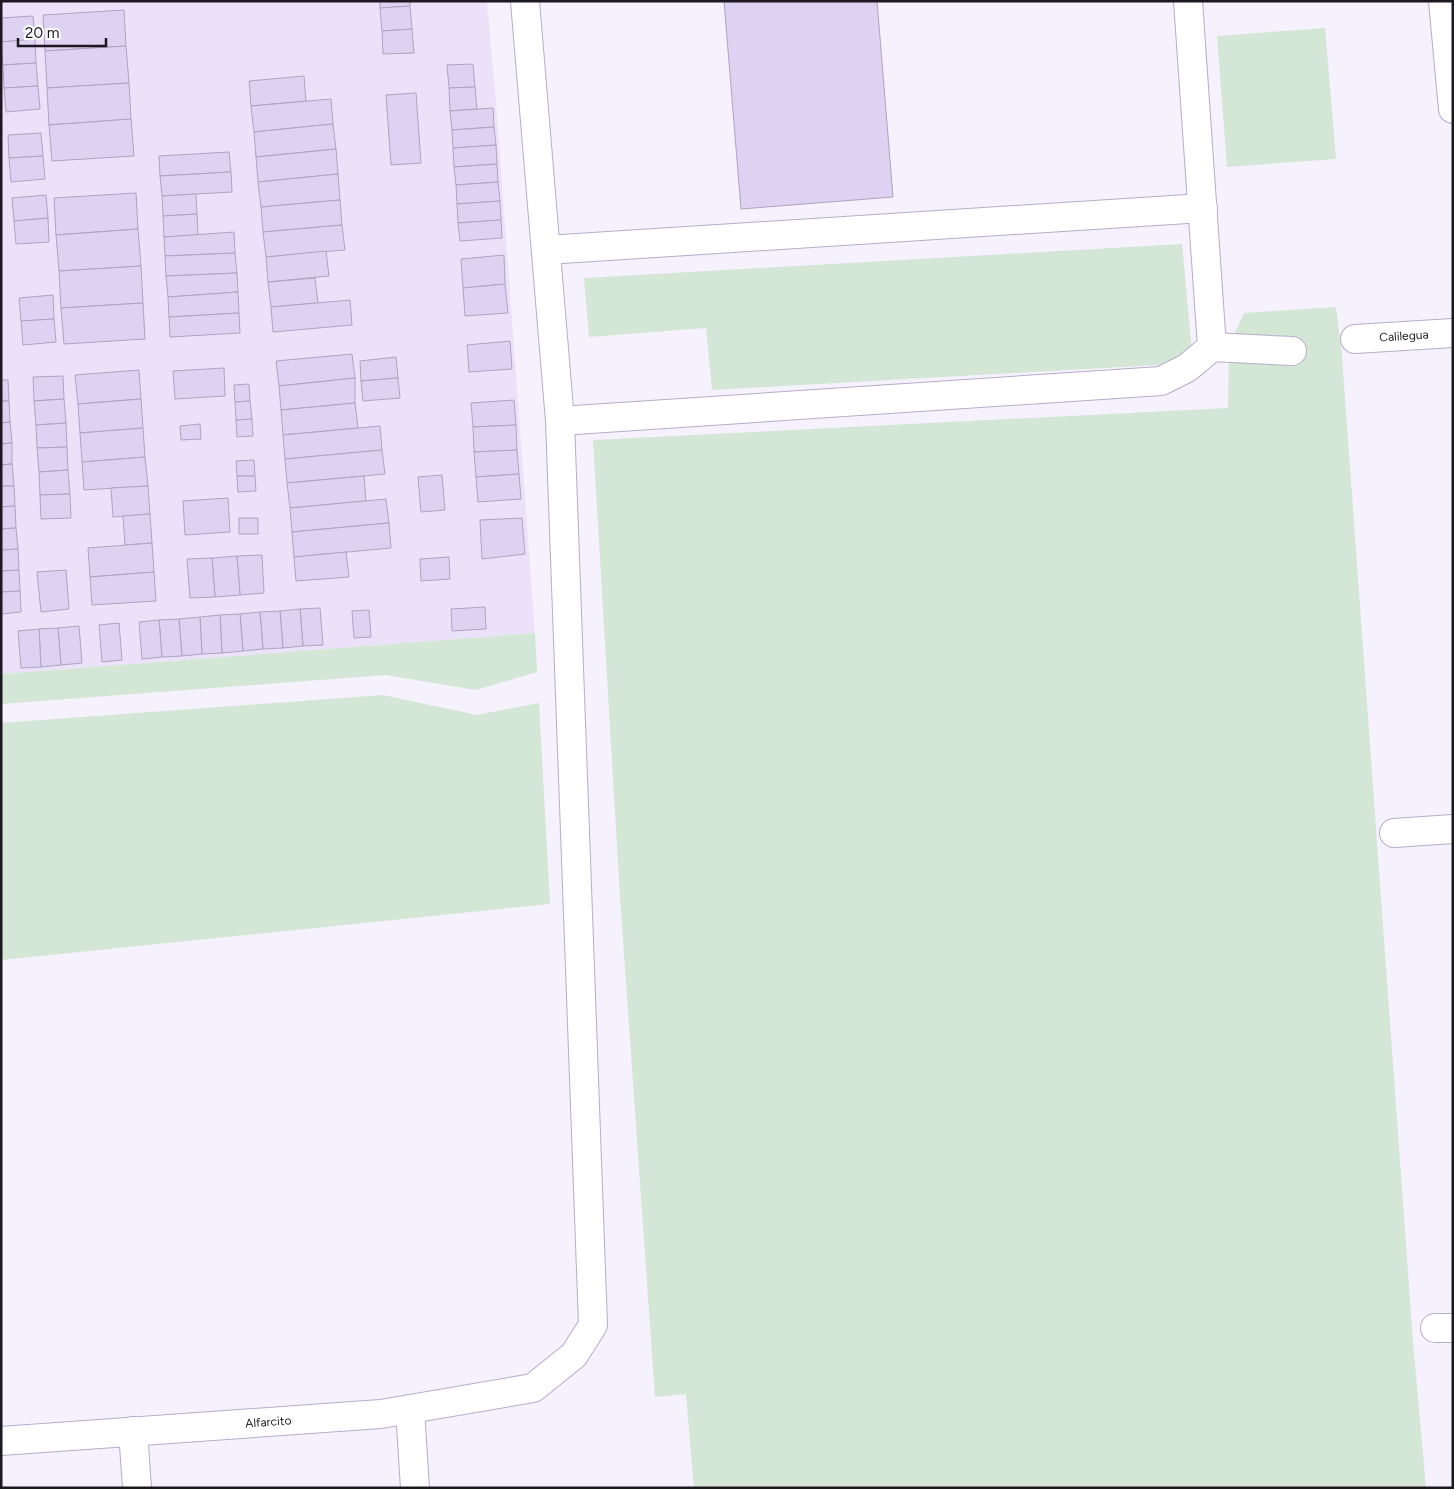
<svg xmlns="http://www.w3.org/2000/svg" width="1454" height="1489" font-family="Figtree,sans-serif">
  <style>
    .built { fill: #ebe2f9 }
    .green { fill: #d4e6d5 }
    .building { fill: #ddd2f1; stroke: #aea3c0 }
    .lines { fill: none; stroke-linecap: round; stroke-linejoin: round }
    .minor-casing { stroke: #b7acc9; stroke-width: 30 }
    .minor { stroke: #fff; stroke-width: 28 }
    .labels { text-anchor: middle; stroke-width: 4.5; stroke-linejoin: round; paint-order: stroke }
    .street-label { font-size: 12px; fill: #1c1822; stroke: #fff }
  </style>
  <rect width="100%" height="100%" fill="#f5f1fd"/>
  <path class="built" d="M1,1H487L496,103L535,633L1,674Z"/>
  <g class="green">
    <path d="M1325,28L1336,159L1227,167L1217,36Z"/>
    <path d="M1182,244L1193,363L712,390L706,328L589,337L584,278Z"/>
    <path d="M1336,307L1342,356L1413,1342L1426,1488H694L686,1394L655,1397L620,897L593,440L1228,408L1229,347L1244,313Z"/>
    <path d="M535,633L537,672L476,690L386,675L1,704V674Z"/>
    <path d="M383,695L477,715L539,703L550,904L1,960V723Z"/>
  </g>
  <g class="building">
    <path d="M380,1H410V6L380,8Z"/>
    <path d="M724,1H877L893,197L741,209Z"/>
    <path d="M410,6L412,29L382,31L380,8Z"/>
    <path d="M124,10L126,46L45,51L43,15Z"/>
    <path d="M33,16L35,39L1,42V18Z"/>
    <path d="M412,29L414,53L383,54L382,31Z"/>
    <path d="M35,39L36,63L3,65L1,42Z"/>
    <path d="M126,46L129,83L47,88L45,51Z"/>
    <path d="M36,63L38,86L4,88L3,65Z"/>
    <path d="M473,64L475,87L449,88L447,65Z"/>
    <path d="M304,76L306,101L251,106L249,81Z"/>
    <path d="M129,83L131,119L49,125L47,88Z"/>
    <path d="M38,86L40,109L6,112L4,88Z"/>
    <path d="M475,87L477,109L450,111L449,88Z"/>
    <path d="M416,93L421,163L391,165L386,95Z"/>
    <path d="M331,99L333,124L254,132L251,106Z"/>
    <path d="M493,108L494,127L452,130L450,111Z"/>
    <path d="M131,119L134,156L52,161L49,125Z"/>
    <path d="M333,124L336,149L256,157L254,132Z"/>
    <path d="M494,127L496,145L453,148L452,130Z"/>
    <path d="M41,133L43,156L9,158L8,135Z"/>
    <path d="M496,145L497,164L454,167L453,148Z"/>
    <path d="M336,149L338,174L258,182L256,157Z"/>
    <path d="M229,152L231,172L160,176L159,156Z"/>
    <path d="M43,156L45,179L11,182L9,158Z"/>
    <path d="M497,164L498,182L456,185L454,167Z"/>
    <path d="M231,172L232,192L162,196L160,176Z"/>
    <path d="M338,174L340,200L261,207L258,182Z"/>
    <path d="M498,182L500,201L457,204L456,185Z"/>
    <path d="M136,193L138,229L56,235L54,198Z"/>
    <path d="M196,194L197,214L163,216L162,196Z"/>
    <path d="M46,195L48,218L14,221L12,198Z"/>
    <path d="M340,200L342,225L263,232L261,207Z"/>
    <path d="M500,201L501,220L458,223L457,204Z"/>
    <path d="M197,214L198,235L164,237L163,216Z"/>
    <path d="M48,218L49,242L16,244L14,221Z"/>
    <path d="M501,220L502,238L460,241L458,223Z"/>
    <path d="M342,225L345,250L266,257L263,232Z"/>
    <path d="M138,229L141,266L59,271L56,235Z"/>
    <path d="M234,232L235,253L165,256L164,237Z"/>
    <path d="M326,251L329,276L268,282L266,257Z"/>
    <path d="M235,253L237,273L166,276L165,256Z"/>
    <path d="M504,255L505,284L463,288L461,259Z"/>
    <path d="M141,266L143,303L61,308L59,271Z"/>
    <path d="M237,273L238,292L168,297L166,276Z"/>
    <path d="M315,278L318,303L271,307L268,282Z"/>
    <path d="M505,284L508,313L465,316L463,288Z"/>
    <path d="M238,292L239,313L169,317L168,297Z"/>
    <path d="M53,295L54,319L21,321L19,298Z"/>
    <path d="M350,300L352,325L273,332L271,307Z"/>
    <path d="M143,303L145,339L64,344L61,308Z"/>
    <path d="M239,313L240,333L170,337L169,317Z"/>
    <path d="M54,319L56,342L23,345L21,321Z"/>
    <path d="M510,341L512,369L469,372L467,345Z"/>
    <path d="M352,354L355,378L279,386L276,361Z"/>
    <path d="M396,357L398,378L361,381L360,361Z"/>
    <path d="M224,368L225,396L175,399L173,371Z"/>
    <path d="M139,370L141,399L78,404L75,375Z"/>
    <path d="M63,376L64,399L34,401L33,377Z"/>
    <path d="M355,378V403L281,410L279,386Z"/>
    <path d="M398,378L400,398L363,401L361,381Z"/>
    <path d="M1,380H8L9,401H1Z"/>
    <path d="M249,384L250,401L235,402L234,385Z"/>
    <path d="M64,399L66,423L36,425L34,401Z"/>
    <path d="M141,399L143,428L80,433L78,404Z"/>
    <path d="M514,400L516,425L473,427L471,403Z"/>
    <path d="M1,401H9L10,422L1,423Z"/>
    <path d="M250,401L252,419L236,420L235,402Z"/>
    <path d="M355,403L358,428L283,435L281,410Z"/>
    <path d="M252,419L253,436L237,437L236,420Z"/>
    <path d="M10,422L12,443L1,444V423Z"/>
    <path d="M66,423L67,447L37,448L36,425Z"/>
    <path d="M200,424L201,439L181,440L180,426Z"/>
    <path d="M516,425L517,450L474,452L473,427Z"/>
    <path d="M380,426L382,450L285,459L283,435Z"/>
    <path d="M143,428L145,457L82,462L80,433Z"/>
    <path d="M12,443V464L1,465V444Z"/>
    <path d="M67,447L68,470L39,472L37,448Z"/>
    <path d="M382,450L385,474L287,483L285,459Z"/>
    <path d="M517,450L519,474L476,477L474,452Z"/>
    <path d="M145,457L148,486L84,490L82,462Z"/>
    <path d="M254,460L255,476H237L236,461Z"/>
    <path d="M12,464L14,486H1V465Z"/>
    <path d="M68,470L70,494L40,495L39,472Z"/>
    <path d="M519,474L521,499L478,502L476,477Z"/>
    <path d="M442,475L445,510L421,512L418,477Z"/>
    <path d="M237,476H255L256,491L238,492Z"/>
    <path d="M364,476L366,501L290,508L287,483Z"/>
    <path d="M1,486H14L15,506L1,507Z"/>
    <path d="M148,486L150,514L113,517L111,488Z"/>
    <path d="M70,494L71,518L41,519L40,495Z"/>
    <path d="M228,498L230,532L185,535L183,501Z"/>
    <path d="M386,499L389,523L292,532L290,508Z"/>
    <path d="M15,506L16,528L1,529V507Z"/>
    <path d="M150,514L152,543L125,545L123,516Z"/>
    <rect x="239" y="518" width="19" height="16"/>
    <path d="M522,518L525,554L482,559L480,520Z"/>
    <path d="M389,523L391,548L294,557L292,532Z"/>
    <path d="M16,528L18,549L1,550V529Z"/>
    <path d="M152,543L154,572L90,577L88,548Z"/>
    <path d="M18,549L19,570L1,571V550Z"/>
    <path d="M346,552L349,577L296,581L294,557Z"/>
    <path d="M262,555L264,593L240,595L237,556Z"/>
    <path d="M237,556L240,595L215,597L212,558Z"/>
    <path d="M449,557L450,579L421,581L420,559Z"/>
    <path d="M212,558L215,597L190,598L187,559Z"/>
    <path d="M19,570L20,591L1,592V571Z"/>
    <path d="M66,570L69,609L41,612L37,572Z"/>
    <path d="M154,572L156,601L92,605L90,577Z"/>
    <path d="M20,591L21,612L1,614V592Z"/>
    <path d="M485,607L486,629L452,631L451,609Z"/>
    <path d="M320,608L323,645L303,646L300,609Z"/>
    <path d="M300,609L303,646L283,648L280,611Z"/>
    <path d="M369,610L371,637L354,638L352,611Z"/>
    <path d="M280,611L283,648L263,649L260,612Z"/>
    <path d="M260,612L263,649L243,651L240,614Z"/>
    <path d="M240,614L243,651L222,653L220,615Z"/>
    <path d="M220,615L222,653L202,654L200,617Z"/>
    <path d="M200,617L202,654L182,656L179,619Z"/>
    <path d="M179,619L182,656L162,657L159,620Z"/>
    <path d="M159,620L162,657L142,659L139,622Z"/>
    <path d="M119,623L122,660L102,662L99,625Z"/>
    <path d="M79,626L82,663L61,665L58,628Z"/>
    <path d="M58,628L61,665L41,667L39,629Z"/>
    <path d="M39,629L41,667L21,668L18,631Z"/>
  </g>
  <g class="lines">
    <g class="minor-casing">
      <g id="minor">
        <path d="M1188,1L1212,347"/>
        <path d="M1443,1L1453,109"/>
        <path d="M546,250L1203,208"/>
        <path id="s1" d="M1355,339L1453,333"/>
        <path d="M560,421L1161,381L1187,368L1212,347L1292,351"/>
        <path d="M1394,833L1453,829"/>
        <path d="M1435,1328H1453"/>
        <path d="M410,1409L415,1488"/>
        <path d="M133,1431L137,1488"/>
        <path id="s2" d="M1,1441L381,1414L533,1388L574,1355L593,1325L560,421L525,1"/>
      </g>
    </g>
    <use href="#minor" class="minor"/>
  </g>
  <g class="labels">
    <g class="street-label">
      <text dy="4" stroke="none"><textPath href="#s1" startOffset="49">Calilegua</textPath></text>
      <text dy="4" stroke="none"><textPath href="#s2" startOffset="268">Alfarcito</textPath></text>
    </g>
  </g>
  <rect width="1454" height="1489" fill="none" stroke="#1c1822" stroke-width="5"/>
  <path d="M18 38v8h88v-8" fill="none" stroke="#1c1822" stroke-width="2.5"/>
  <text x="25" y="38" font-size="15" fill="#1c1822" stroke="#ffffff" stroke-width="4" paint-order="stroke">20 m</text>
</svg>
